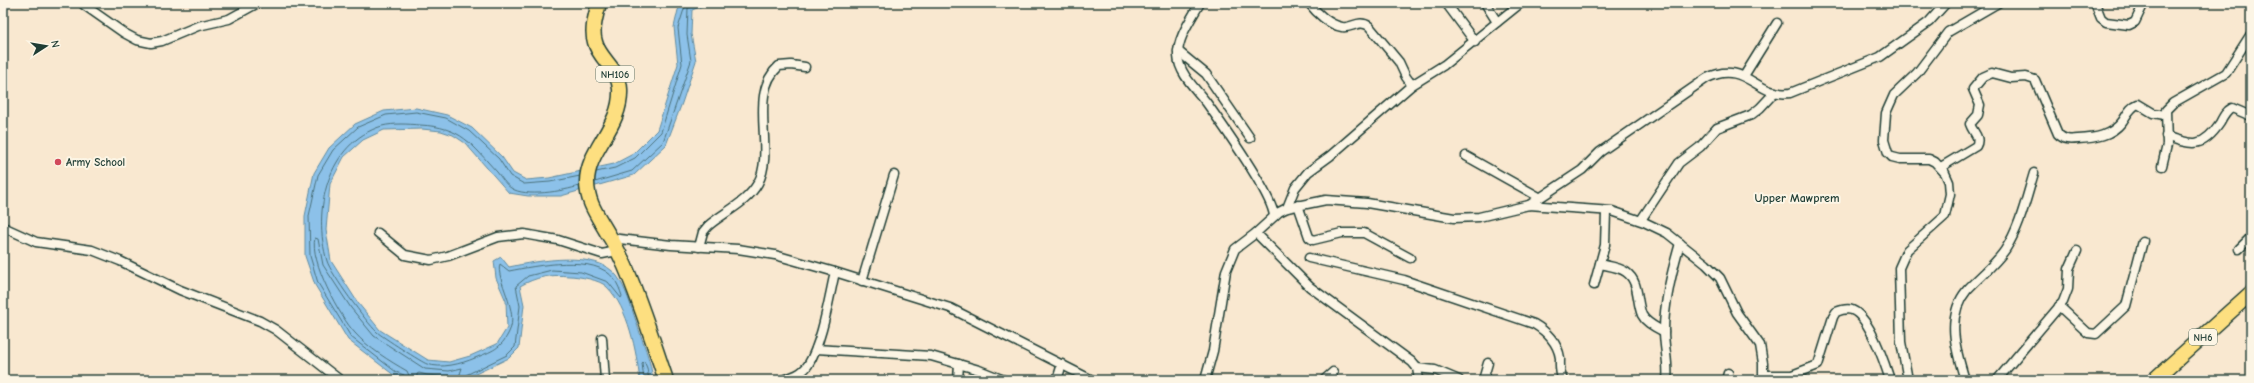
<svg xmlns="http://www.w3.org/2000/svg" width="2254" height="383" font-family="'Comic Neue',sans-serif">
  <style>
    .water { fill: #8cc1e9; stroke: #608ca1 }
    .lines { fill: none; stroke-linecap: round; stroke-linejoin: round }
    .shore { stroke: #4b727c; stroke-width: 1 }
    .street-casing { stroke: #1f3d34; stroke-width: 11 }
    .highway-casing { stroke: #1f3d34; stroke-width: 17 }
    .street { stroke: #fcf5e5; stroke-width: 8 }
    .highway { stroke: #fddf80; stroke-width: 14 }
    .poi-dot { fill: #d1495b; stroke: #fcf5e5; stroke-width: 1.5 }
    .labels { text-anchor: middle; stroke-width: 4; stroke-linejoin: round; paint-order: stroke }
    .shield { fill: #fcf5e5; stroke: #617469; stroke-width: 1 }
    .shield-label { font-size: 10px; font-weight: bold; fill: #1f3d34 }
    .poi-label { font-size: 11px; font-weight: bold; fill: #1f3d34; stroke: #fcf5e5; text-anchor: start }
    .neighbourhood-label { font-size: 12px; font-weight: bold; fill: #1f3d34; stroke: #fcf5e5 }
  </style>
  <rect width="100%" height="100%" fill="#f9e8d0"/>
  <filter id="ink" filterUnits="userSpaceOnUse"><feTurbulence type="fractalNoise" baseFrequency=".025" numOctaves="2"/><feDisplacementMap in="SourceGraphic" scale="8" xChannelSelector="R" yChannelSelector="G"/><feConvolveMatrix kernelMatrix="1 2 1 2 8 2 1 2 1" color-interpolation-filters="sRGB"/></filter>
  <g filter="url(#ink)">
    <path class="water" d="M683,3H710L692,10L691,34L696,61L682,103L666,145L634,175L561,196H528L509,193L465,143L453,135L441,131L422,129L384,130L363,140L344,157L330,184L326,230L331,261L358,303L380,330L428,360L449,362L470,356L497,344L507,328L506,301L496,278L494,261L501,257L509,267C537,261 597,249 617,276C626,288 631,307 636,321C642,341 651,360 653,380H640C636,351 629,309 607,287C601,280 578,276 569,276C551,274 536,277 520,286L524,305L519,348L509,358L463,380H408L395,376L348,340L315,285L305,256V216L314,173L329,148L355,124L384,111L416,108L447,115L472,128L502,157L513,173L526,180L549,178L614,164L633,154L657,130L678,64L674,27L678,10Z"/>
    <g class="lines">
      <g class="shore">
        <path d="M596,172L615,168L635,158L661,132L682,64L678,28L686,3"/>
        <path d="M595,182L632,171L663,142L691,61L687,35L688,8L699,3"/>
        <path d="M406,380L404,375L396,372L351,337L318,283L310,256L309,216L318,175L333,150L358,127L386,115L416,112L446,118L469,131L499,159L510,176L524,184L550,182L580,176"/>
        <path d="M411,380L407,371C391,362 367,347 355,333C340,317 309,260 315,238L318,239L323,265L351,308L374,336L425,369L449,371L462,368L458,380"/>
        <path d="M417,380V374L419,373L427,375L451,377L452,380"/>
        <path d="M463,380L466,375L507,355L515,347L520,306L516,286L528,276L552,270L581,272L608,282L621,298L622,296C620,290 618,284 614,279C596,253 535,266 509,271L500,264C495,279 520,311 509,332C501,349 492,351 475,358C461,364 441,369 427,364C423,363 381,336 377,332C366,322 331,274 327,261C312,211 327,143 382,126C394,123 408,124 420,125C462,127 471,144 497,172C501,177 506,185 511,188C525,198 564,191 579,186"/>
        <path d="M644,380L642,363L644,361L647,368L649,380"/>
      </g>
      <g class="street-casing">
        <g id="street">
          <path d="M1200,3C1192,18 1177,38 1178,56C1179,74 1196,89 1206,102C1221,123 1272,194 1274,216"/>
          <path d="M1309,3C1316,12 1329,25 1342,27C1351,29 1359,19 1369,26L1399,62L1406,77L1412,85"/>
          <path d="M1446,3L1475,42"/>
          <path d="M1485,3L1497,22"/>
          <path d="M2095,3L2101,18L2106,22L2129,25L2135,22L2144,3"/>
          <path d="M84,5L124,33L137,40L151,43L162,41L198,26L229,19L258,3"/>
          <path d="M1178,51L1206,74L1250,138"/>
          <path d="M1744,76L1777,23"/>
          <path d="M2166,136C2193,146 2203,148 2220,123C2223,117 2226,111 2232,108L2251,116"/>
          <path d="M1466,156L1539,197"/>
          <path d="M2162,166L2167,145L2166,110L2173,103L2226,73L2251,34"/>
          <path d="M1941,167L1976,146C1981,137 1973,133 1970,124L1978,115L1980,105L1973,89L1983,77L1992,73L2011,78L2026,77L2035,80L2058,134C2064,140 2070,140 2078,139C2095,138 2111,136 2122,122C2127,115 2130,107 2138,104L2153,113L2165,115"/>
          <path d="M1298,205L1309,237L1313,240L1342,233H1364L1410,258"/>
          <path d="M1529,205L1582,170L1600,152L1707,78C1746,59 1756,98 1790,93L1880,57L1929,22L1946,3"/>
          <path d="M1287,208L1295,188L1308,172L1330,156L1412,85L1444,65L1521,3"/>
          <path d="M1641,220L1679,163L1700,147L1717,128L1751,115L1760,108L1775,92"/>
          <path d="M3,227L36,242L92,250L120,261L180,290L260,321L276,330L340,380"/>
          <path d="M378,233L405,255L431,260L448,256L498,237L524,234L558,240L602,254L617,251"/>
          <path d="M611,238L671,245L738,249L775,255L835,272L950,308L1092,380"/>
          <path d="M699,247L703,232L708,226C724,212 747,203 758,183C776,150 747,94 779,66L791,65L805,67"/>
          <path d="M2239,249L2251,237"/>
          <path d="M1309,258L1404,280L1534,324C1546,331 1558,343 1560,358C1560,366 1559,372 1563,380"/>
          <path d="M1600,264C1608,266 1619,267 1626,272C1640,282 1636,301 1642,315C1646,323 1656,327 1664,332"/>
          <path d="M862,281L894,175"/>
          <path d="M1594,285L1605,245L1606,212"/>
          <path d="M2059,306L2088,333L2096,334L2126,306L2143,241"/>
          <path d="M602,338L605,380"/>
          <path d="M816,349L931,356L979,370L1004,380"/>
          <path d="M1417,368L1435,370L1459,380"/>
          <path d="M782,380C792,377 802,374 808,365C822,343 829,298 835,272"/>
          <path d="M958,380L959,364"/>
          <path d="M1057,380L1062,364"/>
          <path d="M1205,380L1213,351L1226,271L1235,249L1256,233"/>
          <path d="M1324,380L1333,372"/>
          <path d="M1419,380L1417,368L1412,362L1310,287L1256,233L1279,212L1287,208L1326,200L1367,203L1454,218L1479,217L1529,205L1612,211L1644,222L1667,233L1706,264L1720,278L1737,313L1760,345L1763,363V375H1792L1818,365L1833,317L1836,312C1841,310 1847,308 1852,310C1869,316 1885,364 1890,380"/>
          <path d="M1483,380L1488,363"/>
          <path d="M1667,380C1669,363 1664,348 1664,331C1664,302 1672,271 1680,243"/>
          <path d="M1726,380L1728,373"/>
          <path d="M1908,380L1901,342L1899,268L1907,250L1945,216L1950,194L1949,182L1945,173L1935,162L1929,159H1900L1892,157L1888,153L1884,140L1886,113L1894,95L1917,73L1948,32L1998,3"/>
          <path d="M1965,380C1956,351 1945,316 1967,290C1980,276 1994,266 2005,250C2020,227 2026,199 2034,173"/>
          <path d="M1997,380L2063,302L2068,289L2069,269L2077,251"/>
        </g>
      </g>
      <g class="highway-casing">
        <g id="highway">
          <path d="M599,3C596,15 591,30 595,42C599,59 619,69 620,89C622,127 587,149 587,182C587,203 598,216 608,234C615,244 620,255 625,266C641,303 653,342 666,380"/>
          <path d="M2154,380L2251,293"/>
        </g>
      </g>
      <use href="#street" class="street"/>
      <use href="#highway" class="highway"/>
    </g>
  </g>
  <circle class="poi-dot" cx="58" cy="162" r="4"/>
  <g class="labels">
    <g class="shield">
      <rect x="596" y="66" width="38" height="16" rx="3"/>
      <rect x="2189" y="329" width="28" height="16" rx="3"/>
    </g>
    <g class="shield-label">
      <text x="615" y="78">NH106</text>
      <text x="2203" y="341">NH6</text>
    </g>
    <g class="poi-label">
      <text x="66" y="166">Army School</text>
    </g>
    <g class="neighbourhood-label">
      <text x="1797" y="202">Upper Mawprem</text>
    </g>
  </g>
  <rect width="2254" height="383" fill="none" stroke="#fcf5e5" stroke-width="16"/>
  <rect x="8" y="8" width="2238" height="367" fill="none" stroke="#1f3d34" stroke-width="1.5" filter="url(#ink)"/>
  <g transform="translate(46 46) rotate(78)" stroke="#fcf5e5" stroke-width="3" paint-order="stroke">
  <path d="M0-3L7 15L0 10L-7 15Z" fill="#1f3d34"/>
  <text y="-6" font-size="11" font-weight="bold" text-anchor="middle" fill="#1f3d34">N</text>
  </g>
</svg>
